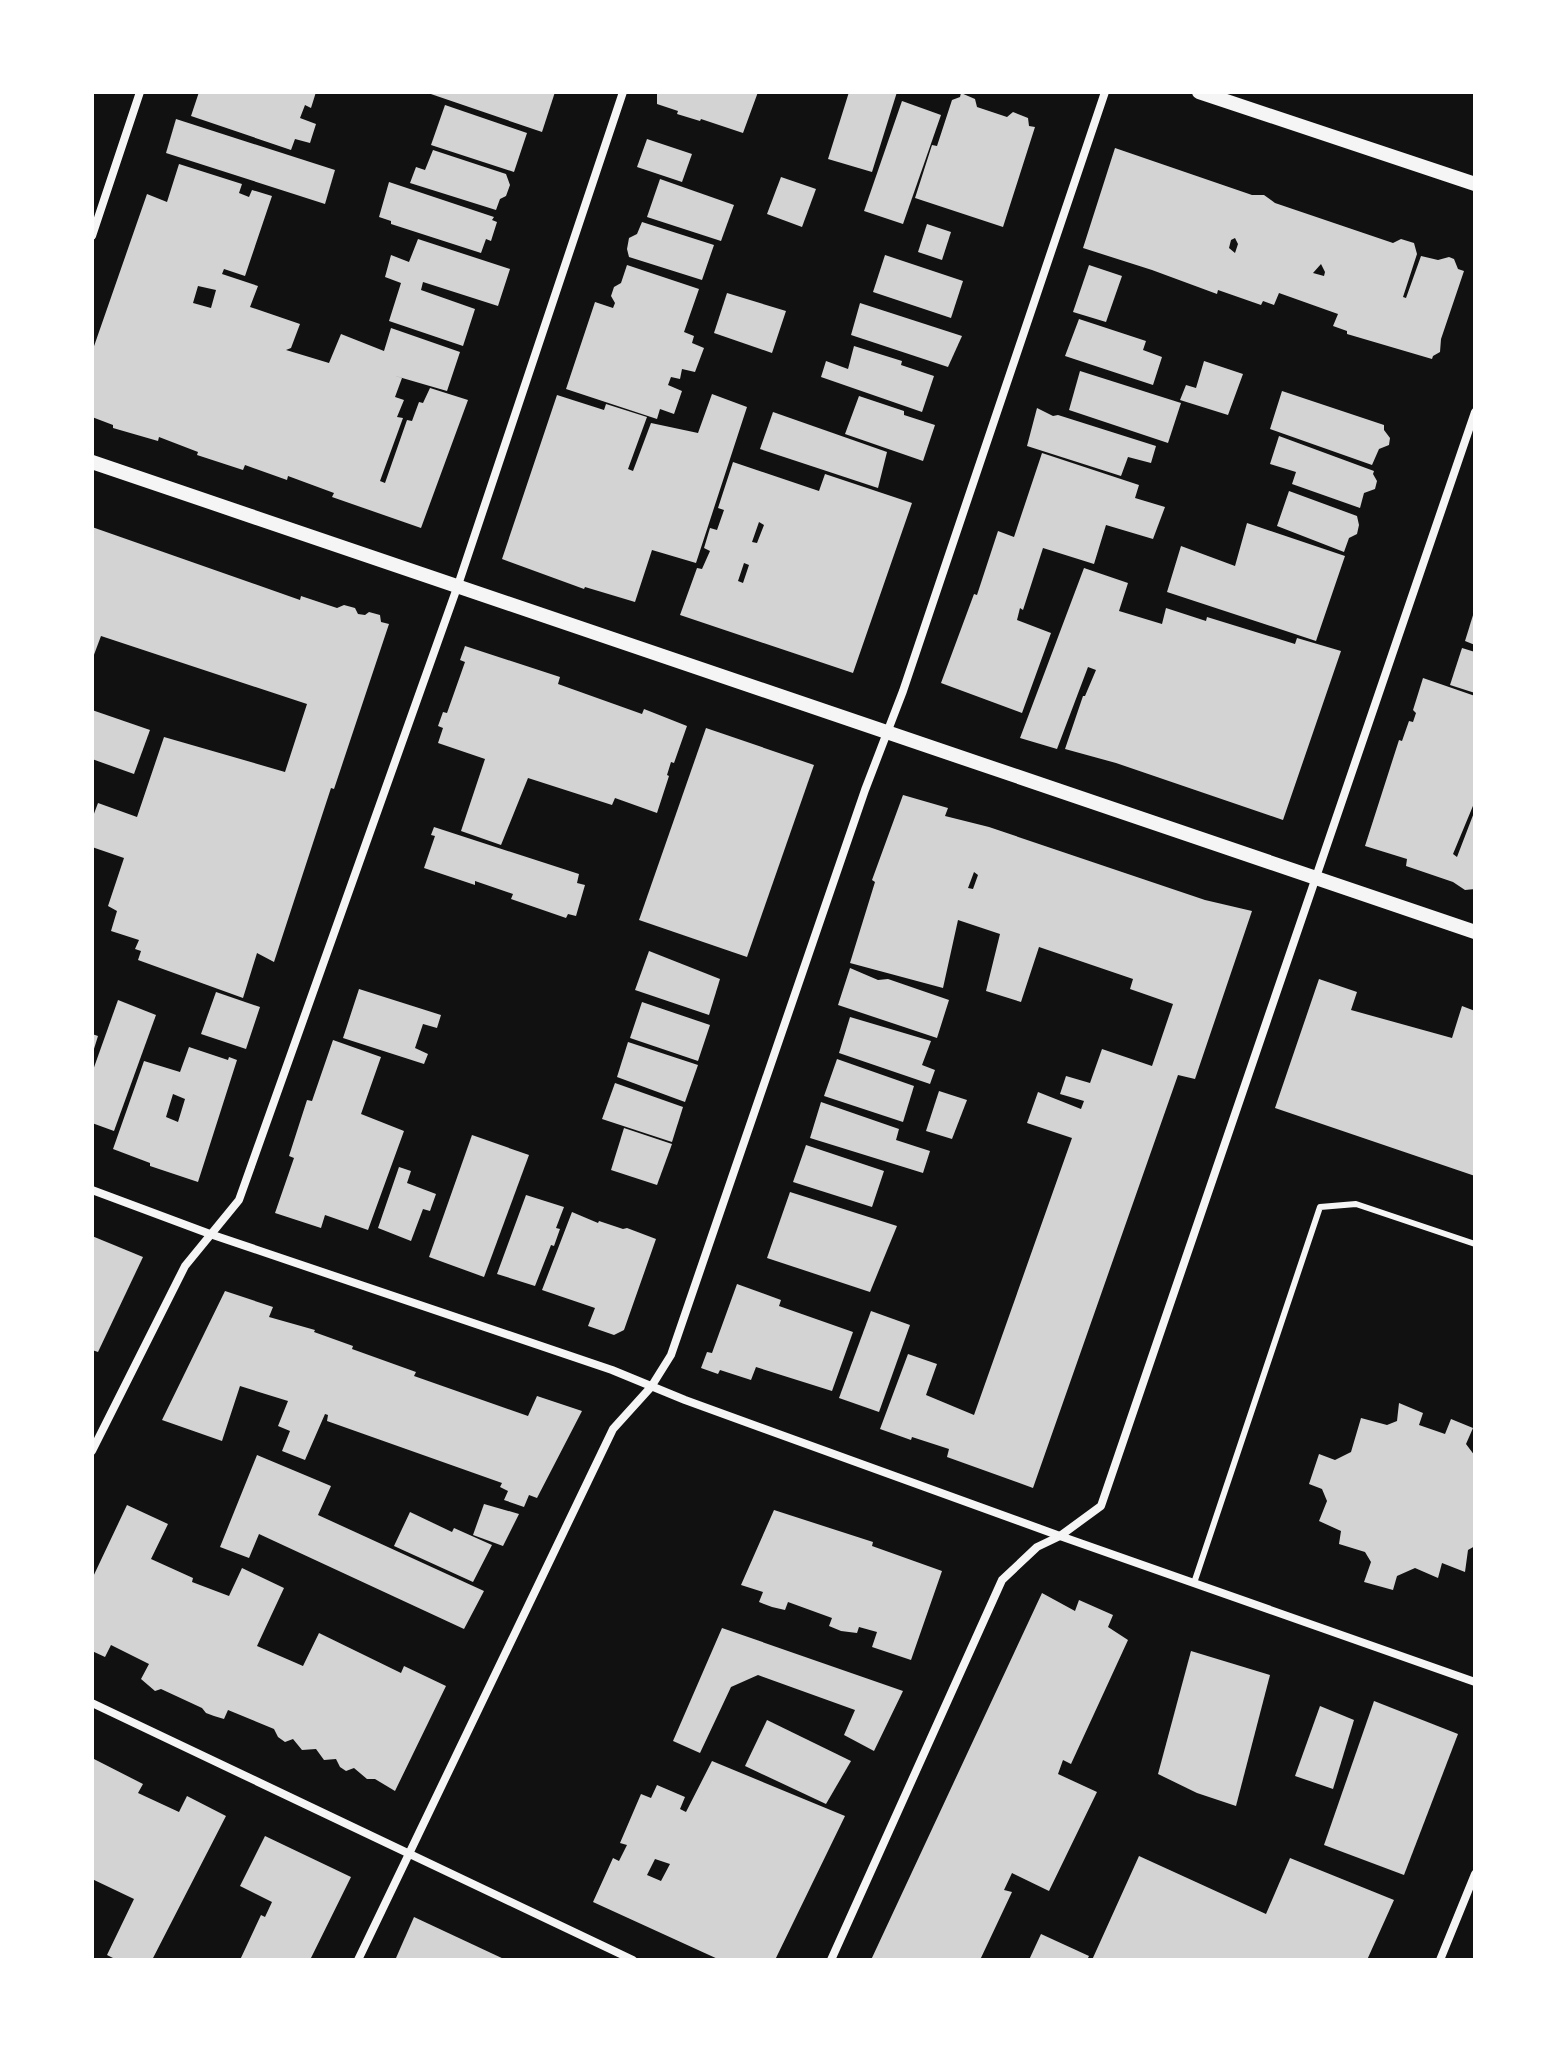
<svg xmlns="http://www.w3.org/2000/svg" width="1567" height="2052" font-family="Montserrat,sans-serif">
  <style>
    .building { fill: #d3d3d3; fill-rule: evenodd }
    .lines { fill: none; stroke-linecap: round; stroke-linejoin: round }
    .service { stroke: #f5f5f5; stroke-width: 6 }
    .minor { stroke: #f5f5f5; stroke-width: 8 }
    .tertiary { stroke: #f5f5f5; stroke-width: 14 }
  </style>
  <rect width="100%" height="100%" fill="#111"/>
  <g class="building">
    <path d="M199,92H316L311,108L305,105L300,118L316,124L310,143L295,139L291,150L191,116Z"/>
    <path d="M425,92H555L542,132Z"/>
    <path d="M657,92H758L743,133L701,119L700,121L677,114L678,111L657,104Z"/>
    <path d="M849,92H897L872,172L828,159Z"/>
    <path d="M961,93L975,99L977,107L1007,117L1013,112L1028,118L1029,126L1035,127L1003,227L915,198L932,145L937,146L952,100L960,97Z"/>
    <path d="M902,101L941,115L903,224L864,211Z"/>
    <path d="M445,105L527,133L514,172L431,145Z"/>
    <path d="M176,119L335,170L325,204L166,153Z"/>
    <path d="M647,139L692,154L682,182L637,167Z"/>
    <path d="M1115,148L1252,195H1264L1275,203L1393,243L1401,239L1414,243L1417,254L1403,297L1406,298L1421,256L1438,260L1449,257L1454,259L1458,269L1464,271L1441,339L1440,352L1433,356L1432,359L1347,334V331L1333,326L1338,314L1279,293L1274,305L1263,301L1261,305L1218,290L1217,294L1152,270L1083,248ZM1235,238L1238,244L1235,253L1229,248L1231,240ZM1321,264L1325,272L1324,276L1313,273Z"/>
    <path d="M433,150L506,174L510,185L506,196L500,199L496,210L410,183L416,167L425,170Z"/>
    <path d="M179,164L242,184L239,193L249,197L252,190L272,196L245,276L224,269L222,274L258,286L250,307L300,324L291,348L286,350L329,363L341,334L384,351L391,328L460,352L447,391L392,375L402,378L395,397L404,400L397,417L403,418L380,481L385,483L407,420L412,421L419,402L423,403L430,388L468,400L421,528L332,497L334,493L288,476L287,480L245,465L243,470L197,455L198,452L159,437L158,441L113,428V425L92,417V352L147,194L167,202ZM198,286L216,290L211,308L193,303Z"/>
    <path d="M781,177L816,189L802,227L767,214Z"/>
    <path d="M660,179L734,205L721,241L647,217Z"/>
    <path d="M389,182L494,217L492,220L497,222L491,241L486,239L481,253L391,224V221L379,217Z"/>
    <path d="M642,222L714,245L702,280L629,257L627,249L629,238L637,234Z"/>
    <path d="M927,224L951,232L942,260L918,252Z"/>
    <path d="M418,239L510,269L498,306L423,282L421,290L475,309L463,346L389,321L401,283L385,277L391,255L409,262Z"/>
    <path d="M885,255L963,281L951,318L873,292Z"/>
    <path d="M627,265L699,289L684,332L694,336L692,343L704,348L695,372L682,369L680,379L671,377L668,385L682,391L674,414L660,409L657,419L566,389L595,302L613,308L615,303L611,296L614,287L621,283Z"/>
    <path d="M1089,265L1122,276L1106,322L1073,312Z"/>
    <path d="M727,293L786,311L772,353L714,333Z"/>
    <path d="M860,303L962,336L948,367L851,335Z"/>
    <path d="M1079,319L1146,341L1143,350L1162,357L1153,385L1065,356Z"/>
    <path d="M854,346L902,361L901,365L934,376L922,412L821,377L826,361L848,369Z"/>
    <path d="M1204,361L1243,374L1228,415L1180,400L1186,385L1196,388Z"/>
    <path d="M1080,371L1181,403L1168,443L1069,410Z"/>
    <path d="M1282,391L1384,425V430L1390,438L1389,445L1379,449L1372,465L1270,429Z"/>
    <path d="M712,394L747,407L696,563L652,550L635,602L585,587L584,589L502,559L557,395L604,410L606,404L647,417L628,469L633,471L651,423L698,433Z"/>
    <path d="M859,396L904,411V415L935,425L923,461L845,434Z"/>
    <path d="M1037,408L1053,416L1058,415L1156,446L1151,463L1128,457L1121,476L1027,446Z"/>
    <path d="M773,412L887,452L878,488L760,449Z"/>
    <path d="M1279,436L1374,471L1373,474L1377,481L1375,489L1364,493L1360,508L1292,484L1296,472L1270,464Z"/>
    <path d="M1042,453L1139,485L1135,498L1165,507L1153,539L1106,525L1094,564L1043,548L1023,610L1020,608L1017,620L1051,633L1022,713L941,683L974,594L977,595L998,531L1014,537Z"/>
    <path d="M733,462L819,491L825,474L912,503L853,673L680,615L697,568L702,569L710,551L704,548L710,528L717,530L724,510L718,508ZM759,522L764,525L757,543L752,542ZM744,563L749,565L743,583L738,581Z"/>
    <path d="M1289,491L1357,516L1359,525L1357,534L1349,538L1344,552L1277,526Z"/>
    <path d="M1247,523L1345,556L1316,641L1167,592L1181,546L1235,566Z"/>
    <path d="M92,527L300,600L301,596L337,608L344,605L355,608L358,614L365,615L369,612L380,615L381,622L389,624L334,789L331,788L274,962L257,953L243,998L138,960L141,951L135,949L139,940L111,931L117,911L108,906L124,858L92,847V819L98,803L137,817L164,737L285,772L307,704L101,636L92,660Z"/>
    <path d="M1084,568L1128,583L1119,611L1162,624L1166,608L1206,621L1207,617L1295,644L1297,638L1341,651L1283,820L1116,763L1065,749L1083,696H1085L1096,670L1088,667L1057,749L1020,738Z"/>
    <path d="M1474,612H1475V645L1465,641Z"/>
    <path d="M465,646L560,677L558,684L642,714L644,709L687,726L674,763L671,762L667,775L669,776L657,813L615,798L612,805L528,778L501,845L461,831L485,759L438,743L443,728L438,726L443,712L447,713L465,662L460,660Z"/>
    <path d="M1462,648L1475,652V693L1450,685Z"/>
    <path d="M1423,678L1475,696V801L1453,854L1457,857L1475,810V889L1465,890L1453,882L1406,866L1407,859L1365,846L1399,740L1402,741L1409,721L1413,722L1416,713L1413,710Z"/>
    <path d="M92,710L150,730L134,774L92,759Z"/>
    <path d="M706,728L814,765L747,957L639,920Z"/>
    <path d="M903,795L948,808L945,816L989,827L1205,900L1252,911L1195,1079L1178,1075L1033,1488L947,1457L949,1449L912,1437L911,1440L880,1429L908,1354L937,1364L926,1395L974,1415L1072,1138L1027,1123L1038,1092L1081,1109L1084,1101L1060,1094L1066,1076L1090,1083L1102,1049L1152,1066L1173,1004L1130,989L1133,979L1039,947L1021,1002L986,991L1000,934L958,920L943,988L850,963L875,882L872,880ZM974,872L978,875L973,889L968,888Z"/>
    <path d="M434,827L579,874L577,883L585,885L576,916L568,914L566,918L511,899L513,894L475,881V885L424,868L435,836L431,835Z"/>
    <path d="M649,951L720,979L709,1015L635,990Z"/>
    <path d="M850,968L878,980L888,979L949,1000L937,1038L838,1005Z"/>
    <path d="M1319,979L1357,992L1351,1010L1452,1038L1462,1006L1475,1011V1176L1275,1108Z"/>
    <path d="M359,989L441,1015L437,1028L423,1024L415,1048L428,1054L424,1064L343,1038Z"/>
    <path d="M216,992L260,1007L246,1049L201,1034Z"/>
    <path d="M118,1000L156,1015L114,1131L92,1123V1073Z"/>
    <path d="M642,1002L710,1025L698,1061L630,1038Z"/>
    <path d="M850,1017L931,1041L922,1065L935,1070L930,1084L839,1053Z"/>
    <path d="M92,1034L98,1036L93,1052H92Z"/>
    <path d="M333,1040L381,1057L361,1114L404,1131L368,1230L325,1215L321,1228L275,1213L294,1158L289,1156L307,1100L312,1101Z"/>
    <path d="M628,1042L698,1065L685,1102L617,1077Z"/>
    <path d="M189,1047L228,1060L229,1057L237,1060L198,1182L150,1166V1163L113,1149L144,1061L180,1072ZM173,1094L185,1099L178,1122L166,1117Z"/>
    <path d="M837,1059L914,1086L903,1122L824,1096Z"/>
    <path d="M615,1083L683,1107L672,1142L602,1119Z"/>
    <path d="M939,1091L967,1100L952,1139L926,1131Z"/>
    <path d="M821,1102L899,1129L896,1140L930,1151L923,1173L810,1138Z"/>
    <path d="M624,1128L672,1144L657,1185L611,1170Z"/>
    <path d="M472,1135L529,1155L484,1277L429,1257Z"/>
    <path d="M806,1145L884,1171L872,1207L793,1182Z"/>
    <path d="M399,1167L411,1171L407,1183L436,1194L430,1211L423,1209L411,1241L378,1228Z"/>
    <path d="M790,1192L897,1226L870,1292L767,1258Z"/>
    <path d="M526,1195L564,1207L556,1228L560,1229L554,1246L551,1245L535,1286L497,1274Z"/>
    <path d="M572,1212L598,1223L599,1221L623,1229L627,1228L656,1239L624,1330L614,1335L588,1326L595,1308L542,1290Z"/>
    <path d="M92,1236L143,1257L98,1352L92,1350Z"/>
    <path d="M737,1284L781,1300L779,1306L853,1332L832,1391L756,1367L751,1380L720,1370L718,1374L701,1368L707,1352L712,1353Z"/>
    <path d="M225,1291L273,1307L269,1317L315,1330L314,1332L353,1346L352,1349L416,1372L414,1376L528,1416L537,1396L582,1411L537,1498L529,1495L524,1507L504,1500L508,1491L500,1487L502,1483L327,1421L328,1415L325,1414L305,1460L282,1451L290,1431L278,1426L288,1401L240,1386L222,1441L162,1420Z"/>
    <path d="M871,1311L910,1325L879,1412L839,1398Z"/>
    <path d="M1399,1403L1423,1413L1419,1425L1445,1434L1451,1419L1473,1428L1466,1444L1475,1456V1546L1468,1550L1465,1572L1442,1563L1438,1578L1415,1568L1397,1576L1393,1590L1364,1582L1371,1562L1365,1552L1339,1544L1341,1531L1319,1521L1327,1501L1322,1489L1309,1484L1319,1454L1335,1460L1351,1452L1361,1418L1387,1425L1397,1421Z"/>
    <path d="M257,1455L331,1486L318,1515L484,1591L464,1629L259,1534L249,1558L220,1547Z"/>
    <path d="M484,1504L519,1514L503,1546L473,1535Z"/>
    <path d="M127,1505L168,1524L151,1559L193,1578L192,1582L229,1596L242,1568L284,1588L257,1646L303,1666L319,1633L401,1673L404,1666L446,1686L395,1791L375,1779H367L354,1768L346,1771L340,1767L336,1759L324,1760L316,1749L302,1750L293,1739L285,1742L278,1737L274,1729L228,1710L224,1719L214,1716L206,1713L202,1708L161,1689L155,1691L141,1679L149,1664L111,1645L105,1657L92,1651V1579Z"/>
    <path d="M774,1510L873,1542L872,1546L942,1571L911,1660L872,1647L877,1632L859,1627L857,1633L841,1631L829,1626L832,1618L788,1602L785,1610L772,1607L759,1602L763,1592L741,1585Z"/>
    <path d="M410,1512L452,1532L454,1528L492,1545L473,1582L394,1546Z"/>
    <path d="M1042,1593L1075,1611L1079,1600L1113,1615L1108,1627L1128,1640L1071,1764L1063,1760L1058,1774L1097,1792L1049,1891L1012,1873L1004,1890L1012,1892L980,1960H871Z"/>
    <path d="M722,1628L903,1691L874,1751L844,1735L855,1710L758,1675L731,1687L700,1753L673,1741Z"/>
    <path d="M1191,1651L1270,1675L1236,1806L1197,1793L1158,1774Z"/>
    <path d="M1374,1701L1458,1734L1404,1875L1324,1845Z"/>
    <path d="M1320,1706L1354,1720L1333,1789L1295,1776Z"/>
    <path d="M767,1720L851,1761L826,1804L745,1766Z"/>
    <path d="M92,1758L143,1784L138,1793L179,1812L187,1796L226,1816L152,1960H117L107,1955L134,1899L92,1879Z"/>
    <path d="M712,1761L845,1816L775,1960H720L593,1902L613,1858L619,1861L627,1845L620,1843L641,1794L651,1798L657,1785L685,1797L680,1809L686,1812ZM655,1859L670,1864L661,1881L647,1875Z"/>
    <path d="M265,1836L351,1877L310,1960H240L261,1915L265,1917L272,1902L240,1886Z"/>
    <path d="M1139,1856L1266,1914L1290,1858L1394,1900L1367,1960H1092Z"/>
    <path d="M414,1917L506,1960H401L396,1958Z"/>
    <path d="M1041,1934L1089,1956L1087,1960H1029Z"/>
  </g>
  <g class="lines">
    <path class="service" d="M1194,1583L1320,1207L1356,1204L1475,1244"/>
    <g class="minor">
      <path d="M92,236L140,92"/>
      <path d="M92,1190L210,1234L612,1370L685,1400L1060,1536L1475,1682"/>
      <path d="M92,1451L185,1266L239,1200L458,585L623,92"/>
      <path d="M92,1703L633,1960"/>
      <path d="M358,1960L613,1429L651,1387L671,1355L865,790L903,691L1105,92"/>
      <path d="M831,1960L1002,1580L1037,1547L1060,1536L1101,1506L1475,412"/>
      <path d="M1440,1960L1475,1874"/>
    </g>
    <g class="tertiary">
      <path d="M1199,92L1475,184"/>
      <path d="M92,462L1475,932"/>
    </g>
  </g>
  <rect width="1567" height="2052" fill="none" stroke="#ffffff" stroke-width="188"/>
</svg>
